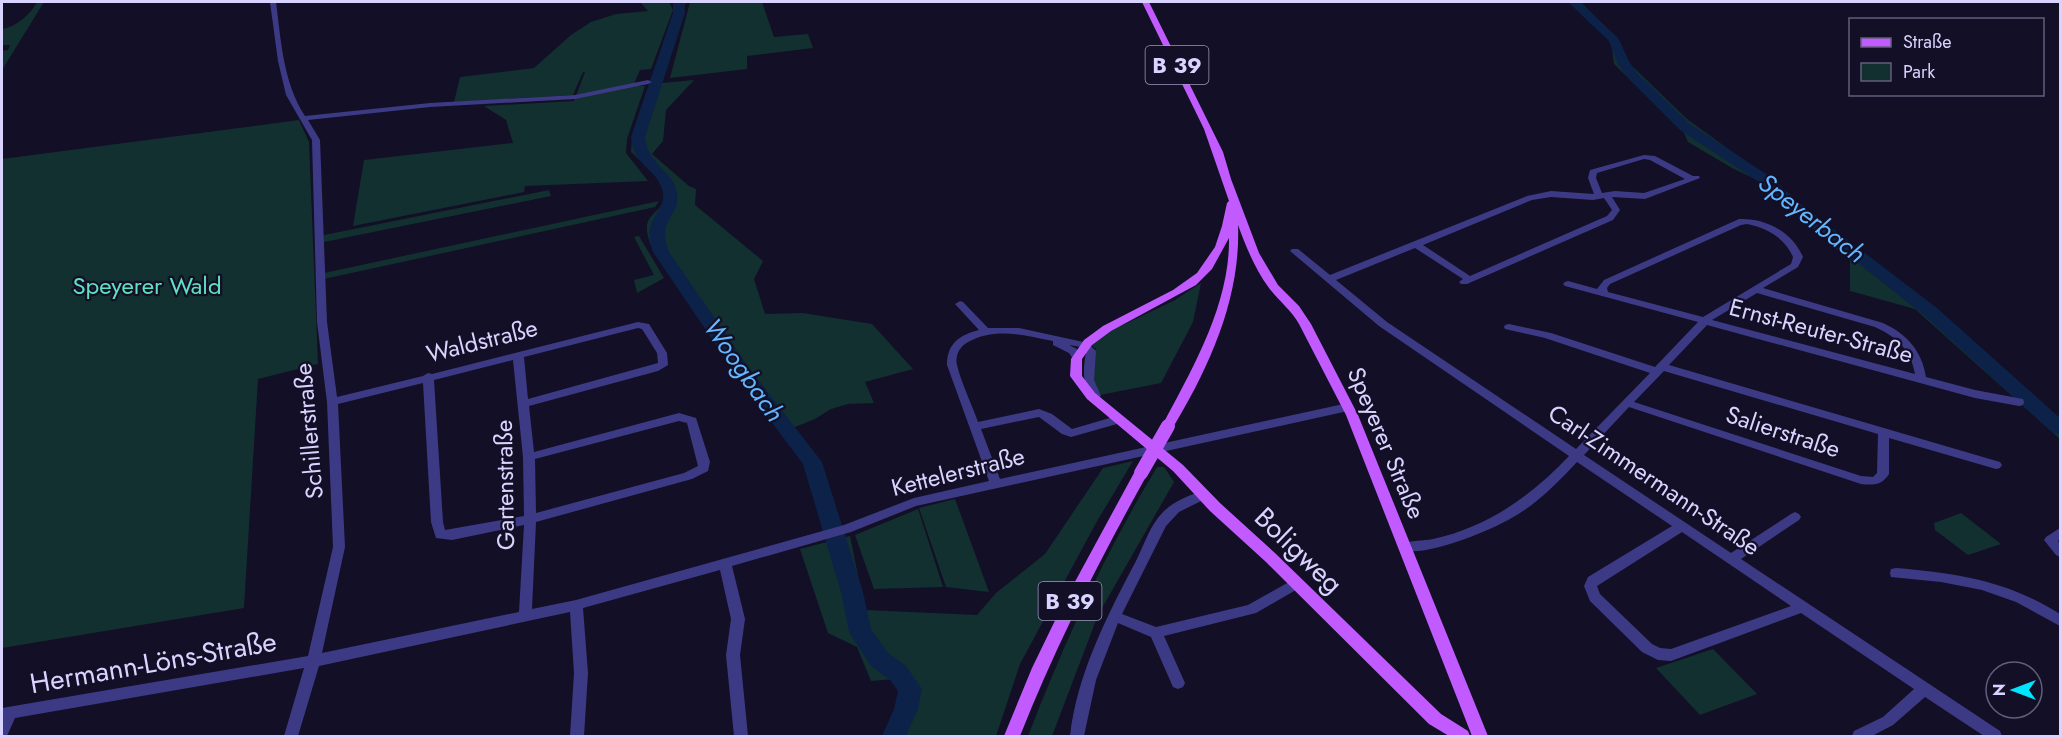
<svg xmlns="http://www.w3.org/2000/svg" width="2062" height="738" font-family="Jost,sans-serif">
  <style>
    .green { fill: #12302f }
    .lines { fill: none; stroke-linecap: round; stroke-linejoin: round }
    .river { fill: #0c2248; fill-rule: evenodd }
    .minor { fill: #3d3a85; fill-rule: evenodd }
    .major { fill: #c25bff; fill-rule: evenodd }
    .major-bridge { stroke: #c25bff; stroke-width: 14 }
    .labels { text-anchor: middle; stroke-width: 4.5; stroke-linejoin: round; paint-order: stroke }
    .shield { fill: #130f26; stroke: #9e99be; stroke-width: 1.5 }
    .shield-label { font-size: 22px; font-weight: bold; fill: #d9d4ff }
    .park-label { font-size: 24px; fill: #5fe0c0; stroke: #130f26 }
    .street-label { font-size: 24px; fill: #d9d4ff; stroke: #130f26 }
    .water-label { font-size: 26px; font-style: italic; fill: #62b6ff; stroke: #130f26 }
    .near-street-label { font-size: 28px; fill: #d9d4ff; stroke: #130f26 }
  </style>
  <rect width="100%" height="100%" fill="#130f26"/>
  <g class="green">
    <path d="M37,2H44L2,70V51L8,50L10,45H2V29C16,27 31,14 37,2Z"/>
    <path d="M640,2H669L673,10L651,69L640,70L633,86H645L627,139L626,153L648,181L525,186L524,192L353,226L364,160L513,143L506,120L484,106L574,101L585,72H583L573,95L454,102L460,77L534,68L571,35L591,22L616,14L648,11Z"/>
    <path d="M676,2H686L662,83L694,80L666,110L663,141L652,154L689,186L696,189L695,205L763,261L754,279L765,314L803,313L872,324L913,369L865,382L874,403L848,404L831,409L815,419L780,433L652,248C636,210 662,219 668,190L662,181L631,152L632,138L678,4Z"/>
    <path d="M690,2H762L774,37L808,34L813,48L747,56V69L670,78Z"/>
    <path d="M1571,2H1581L1620,42L1629,63L1687,119L1767,177L1924,303L2060,425V439L1915,309L1850,291V261L1759,181L1732,168L1688,142L1683,131L1614,64L1611,41Z"/>
    <path d="M299,120L309,142L318,364L258,379L244,608L2,648V159Z"/>
    <path d="M549,190L551,196L324,242V235Z"/>
    <path d="M659,201L655,207L324,279V273Z"/>
    <path d="M639,236L664,278L637,293L634,280L654,275L634,237Z"/>
    <path d="M1201,283L1193,322L1161,383L1100,395C1089,381 1089,365 1096,349L1089,343L1115,326L1123,325L1175,300Z"/>
    <path d="M1133,461L1096,523L1020,664L996,736H883L903,706L894,679L871,681L857,647L828,633L800,549L850,536L865,610L977,615L996,593L1045,554L1103,468Z"/>
    <path d="M1157,467H1164L1174,482L1098,615L1052,736H1028C1064,643 1105,553 1157,467Z"/>
    <path d="M955,499L989,592L946,587L919,508Z"/>
    <path d="M918,509L943,587L874,589L855,535Z"/>
    <path d="M1961,513L2001,544L1968,555L1935,530L1934,523Z"/>
    <path d="M1713,649L1757,694L1700,715L1656,668Z"/>
  </g>
  <g class="lines">
    <g class="river">
      <path d="M673,2H684L685,13L645,137C648,166 674,170 677,194C681,217 656,218 669,252L749,368L822,462L863,592L871,629L887,652L906,666L922,689L918,709L906,736H882L894,709L898,691L890,680L871,666L849,632L841,592L803,464L737,376L653,252C640,216 669,213 662,189C656,168 634,167 631,137L673,13Z"/>
      <path d="M1568,2H1580L1618,38L1630,63L1637,73L1690,124L1772,178L1802,205L1937,308L2060,418V434L2053,433L1925,316L1792,211L1762,184L1680,130L1629,79L1618,64L1609,41Z"/>
    </g>
    <g class="minor">
      <path d="M270,2H276C281,40 283,82 305,116L430,103L575,95L648,80L652,82L648,84L575,99L430,107L308,120L320,140L327,322L337,397L423,376L428,373L432,374L638,322L649,324L667,353L668,365L658,371L529,406L534,452L679,413L696,418L710,462L708,471L692,479L536,522L532,609L576,600L844,525L914,498L989,481L947,365C947,344 959,335 979,330L955,304L960,301L963,302L988,328H1019L1088,343L1096,351L1094,380L1101,396L1096,400L1092,399C1082,382 1083,370 1086,352L1081,347L1069,345L1077,349L1082,357L1077,360L1073,359L1069,353L1053,345V341C1024,335 995,327 968,342C959,347 955,356 957,365C961,382 972,405 978,422L1039,409L1052,414L1072,429L1120,415L1126,419L1124,422L1071,437L1062,434L1039,417L981,429L1000,479L1348,403L1353,407L1348,411L916,506L851,532L732,566L745,619L740,655L748,736H734L726,655L731,619L720,570L583,608L588,673L584,736H570L574,673L570,612L319,666L298,736H284L304,668L15,718L7,736H2V708L308,656L333,547L327,402L317,322L312,140L286,95L278,61ZM638,328L642,329L657,353L658,363L528,399L524,357ZM513,360L523,457L524,516L445,530L443,522L434,380ZM423,383L431,522L436,538L452,540L524,525L519,612L322,653L345,547L338,404ZM679,421L687,423L698,466L684,473L536,513L535,459Z"/>
      <path d="M1644,155L1655,156L1693,176H1699L1700,178L1645,199L1612,197L1620,210L1613,220L1467,284H1461L1459,282L1463,279L1415,248L1336,280L1387,322L1576,449L1650,373L1545,338L1505,329L1504,327L1505,325L1509,324L1551,333L1655,367L1698,322L1565,286L1563,284L1565,282L1568,281L1597,289L1604,280L1739,219C1766,218 1792,232 1803,257L1798,267L1763,288L1883,323C1907,334 1922,351 1926,377L1975,390L2023,399L2024,402L2023,405L2019,406L1975,398L1707,325L1669,365L2000,462L2002,465L2000,468L1996,469L1889,438V474C1881,486 1874,485 1861,484L1629,407L1584,455L1731,553L1791,514L1795,512L1799,514L1801,517L1799,520L1741,559L2000,731L2002,736H1984L1925,697L1893,725L1872,736H1852L1854,731L1883,717L1914,689L1801,613L1671,661L1658,660L1642,652L1590,601L1584,586L1588,577L1672,526L1577,462C1561,479 1543,498 1523,511C1501,527 1427,558 1402,550L1400,547L1402,544C1412,540 1423,541 1433,539C1488,527 1531,496 1569,456L1379,326L1290,251L1292,249H1298L1330,275L1527,196L1551,191L1594,194L1588,178L1590,170ZM1644,159L1650,160L1685,179L1644,193L1615,191L1602,193L1596,178L1597,173ZM1551,197L1593,200L1604,198L1612,210L1607,216L1470,276L1423,245L1532,200ZM1747,224C1767,228 1785,238 1793,257L1791,264L1703,317L1608,292L1607,288L1610,284L1741,225ZM1757,293L1875,327C1897,337 1911,350 1915,374L1712,320ZM1664,371L1878,434L1877,473L1873,477L1861,476L1634,402ZM1682,532L1791,606L1671,649L1660,648L1652,644L1600,594L1597,586Z"/>
      <path d="M1203,491L1207,492L1209,495L1207,498L1179,512L1166,526L1122,614L1156,627L1248,605L1296,578L1301,579L1302,583L1301,587L1256,613L1164,636L1185,683L1183,687L1178,689L1173,687L1151,637L1118,623L1096,680L1084,736H1070C1077,674 1107,616 1136,561C1144,545 1150,525 1163,512C1173,502 1189,495 1203,491Z"/>
      <path d="M2060,528V539L2058,541L2060,544V557L2056,555L2044,540L2046,537Z"/>
      <path d="M1896,568C1957,573 2008,581 2060,614V626L2016,602L1982,590L1941,582L1891,577L1890,573L1891,569Z"/>
    </g>
    <g class="major">
      <path d="M1142,2H1149L1223,152L1231,179L1259,253L1278,285L1299,306L1311,324L1358,415L1488,736H1472L1346,415L1299,324C1291,310 1279,301 1269,288C1255,269 1246,247 1238,225C1241,298 1209,368 1172,429L1168,430L1162,426C1192,369 1230,305 1229,238L1212,269L1196,285L1111,331L1092,345L1082,359V376L1095,393L1183,465L1220,503L1276,554L1441,714L1468,731L1470,736H1449L1429,724L1266,562L1210,511L1173,471L1087,399L1070,376L1071,359L1084,340L1103,326L1173,290L1197,273L1215,247L1222,226L1227,203L1229,201L1204,129Z"/>
      <path d="M1141,468L1146,470L1148,473C1100,559 1056,645 1020,736H1004L1032,668L1064,602L1134,473L1136,470Z"/>
    </g>
    <path class="major-bridge" d="M1141,473L1168,426"/>
  </g>
  <g class="labels">
    <g class="shield">
      <rect x="1145.5" y="46" width="63" height="38" rx="4.5"/>
      <rect x="1038.5" y="582" width="63" height="38" rx="4.5"/>
    </g>
    <g class="shield-label">
      <text x="1177" y="73">B 39</text>
      <text x="1070" y="609">B 39</text>
    </g>
    <g class="park-label">
      <text x="147" y="294">Speyerer Wald</text>
    </g>
    <g class="street-label">
      <text transform="translate(1821 331) rotate(15)" y="8">Ernst-Reuter-Straße</text>
      <text transform="translate(482 341) rotate(-14)" y="8">Waldstraße</text>
      <text transform="translate(309 431) rotate(-95)" y="8">Schillerstraße</text>
      <text transform="translate(1783 432) rotate(18)" y="8">Salierstraße</text>
      <text transform="translate(1386 443) rotate(67)" y="8">Speyerer Straße</text>
      <text transform="translate(958 472) rotate(-14)" y="8">Kettelerstraße</text>
      <text transform="translate(1654 480) rotate(34)" y="8">Carl-Zimmermann-Straße</text>
      <text transform="translate(505 485) rotate(-91)" y="8">Gartenstraße</text>
    </g>
    <g class="water-label">
      <text transform="translate(1812 218) rotate(38)" y="9">Speyerbach</text>
      <text transform="translate(744 370) rotate(55)" y="9">Woogbach</text>
    </g>
    <g class="near-street-label">
      <text transform="translate(1299 550) rotate(44)" y="10">Boligweg</text>
      <text transform="translate(153 662) rotate(-10)" y="10">Hermann-Löns-Straße</text>
    </g>
  </g>
  <rect width="2062" height="738" fill="none" stroke="#d9d4ff" stroke-width="6"/>
  <rect x="1849" y="18" width="195" height="78" fill="#130f26" stroke="#625e7d" stroke-width="1.5"/>
  <rect x="1861" y="38" width="30" height="9" fill="#c25bff" stroke="#625e7d" stroke-width="1.5"/>
  <text x="1903" y="48" font-size="18" fill="#d9d4ff">Straße</text>
  <rect x="1861" y="63" width="30" height="18" fill="#12302f" stroke="#625e7d" stroke-width="1.5"/>
  <text x="1903" y="78" font-size="18" fill="#d9d4ff">Park</text>
  <g transform="translate(2014 690) rotate(270)"><circle r="28" fill="#130f26" stroke="#625e7d" stroke-width="1.5"/>
  <path d="M0-4.5L10 22L0 15L-10 22Z" fill="#00e5ff"/>
  <text y="-9" font-size="16" font-weight="bold" text-anchor="middle" fill="#d9d4ff">N</text>
  </g>
</svg>
